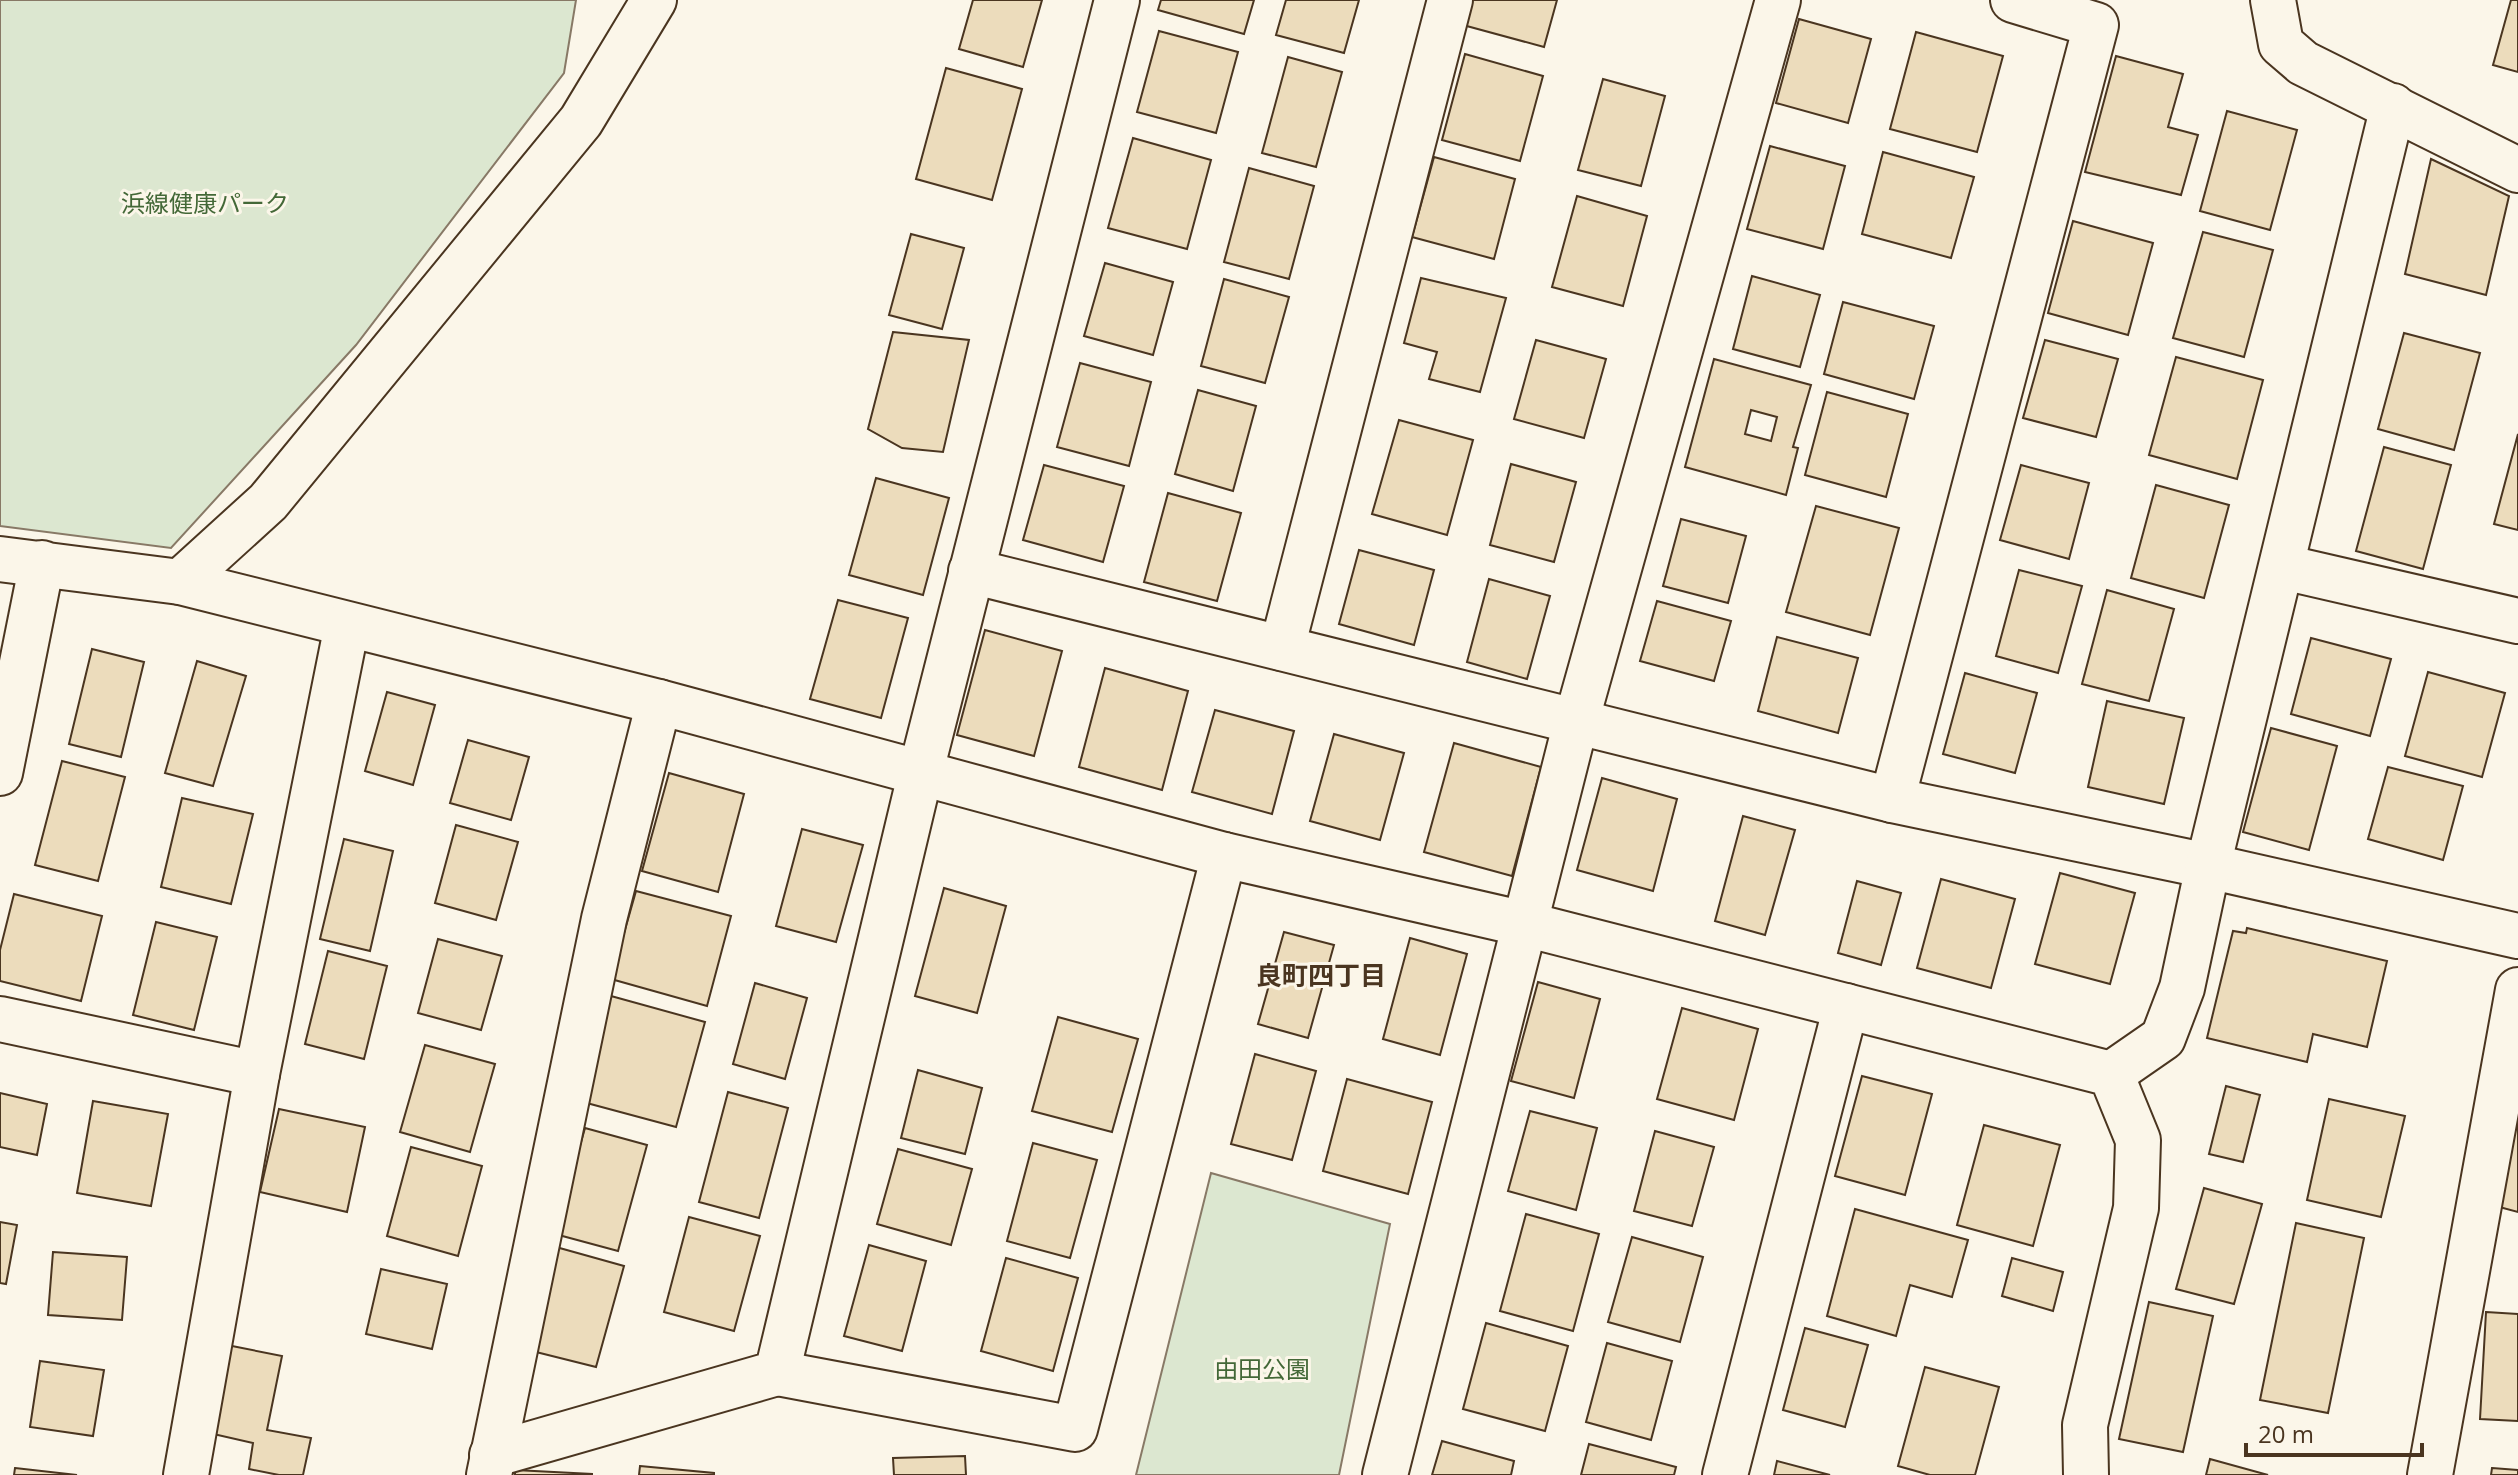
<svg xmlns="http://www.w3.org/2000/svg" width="2518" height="1475" font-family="'Open Sans','Noto Sans JP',sans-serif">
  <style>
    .green { fill: #dce7d0; stroke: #887966; stroke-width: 2 }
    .building { fill: #ecdcbc; stroke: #4a3520; stroke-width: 2; fill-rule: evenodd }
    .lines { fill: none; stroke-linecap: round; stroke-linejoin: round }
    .street-casing { stroke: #4a3520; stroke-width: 48 }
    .street { stroke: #fbf6e9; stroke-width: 44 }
    .labels { text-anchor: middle; stroke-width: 6; stroke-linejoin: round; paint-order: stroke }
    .park-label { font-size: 24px; fill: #436837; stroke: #fbf6e9 }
    .neighbourhood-label { font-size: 26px; font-weight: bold; fill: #4a3520; stroke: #fbf6e9 }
  </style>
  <rect width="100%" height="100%" fill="#fbf6e9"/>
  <g class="green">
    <path d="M0,0H576L564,73L356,345L171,548L0,526Z"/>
    <path d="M1211,1173L1390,1224L1339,1475H1136Z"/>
  </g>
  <g class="building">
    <path d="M973,0H1042L1023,67L959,49Z"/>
    <path d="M1161,0H1254L1244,34L1158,10Z"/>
    <path d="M1286,0H1359L1344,53L1276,35Z"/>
    <path d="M1470,0H1557L1544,47L1463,25Z"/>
    <path d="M2511,0H2518V72L2493,65Z"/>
    <path d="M1799,19L1871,39L1848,123L1776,103Z"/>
    <path d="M1159,31L1238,52L1216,133L1137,112Z"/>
    <path d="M1916,32L2003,56L1977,152L1890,129Z"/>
    <path d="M1465,54L1543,76L1520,161L1442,140Z"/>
    <path d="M2116,56L2183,74L2168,127L2198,135L2181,195L2085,172Z"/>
    <path d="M1288,57L1342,72L1316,167L1262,153Z"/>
    <path d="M946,68L1022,89L992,200L916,179Z"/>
    <path d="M1603,79L1665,96L1641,186L1578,170Z"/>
    <path d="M2227,111L2297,130L2270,230L2200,211Z"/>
    <path d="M1133,138L1211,160L1187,249L1108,228Z"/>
    <path d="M1770,146L1845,166L1823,249L1747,229Z"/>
    <path d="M1883,152L1974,177L1951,258L1862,234Z"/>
    <path d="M1434,157L1515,179L1494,259L1412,237Z"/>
    <path d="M2431,159L2509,196L2486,295L2405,274Z"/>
    <path d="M1249,168L1314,186L1289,279L1224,262Z"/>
    <path d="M1577,196L1647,216L1623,306L1552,287Z"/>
    <path d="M2073,221L2153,243L2128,335L2048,313Z"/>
    <path d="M2203,232L2273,250L2244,357L2173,338Z"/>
    <path d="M911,234L964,248L942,329L889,315Z"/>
    <path d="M1105,263L1173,282L1153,355L1084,336Z"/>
    <path d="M1752,276L1820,295L1800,367L1733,349Z"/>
    <path d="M1421,278L1506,298L1480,392L1429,379L1437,352L1404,343Z"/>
    <path d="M1224,279L1289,297L1265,383L1201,366Z"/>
    <path d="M1843,302L1934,326L1914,399L1824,374Z"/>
    <path d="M893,332L969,340L943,452L902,448L868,429Z"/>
    <path d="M2404,333L2480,353L2454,450L2378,429Z"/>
    <path d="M1536,340L1606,359L1584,438L1514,419Z"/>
    <path d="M2045,340L2118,359L2096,437L2023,418Z"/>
    <path d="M2176,357L2263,380L2237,479L2149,455Z"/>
    <path d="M1714,359L1811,385L1793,447L1798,448L1786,495L1685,467ZM1751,410L1777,417L1771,441L1745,434Z"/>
    <path d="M1080,363L1151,382L1129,466L1057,447Z"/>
    <path d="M1198,390L1256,406L1233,491L1175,474Z"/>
    <path d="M1827,392L1908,414L1886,497L1805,475Z"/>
    <path d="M1399,420L1473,440L1447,535L1372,514Z"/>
    <path d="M2518,434V530L2494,524Z"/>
    <path d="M2384,447L2451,465L2423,569L2356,551Z"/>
    <path d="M1511,464L1576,482L1554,562L1490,545Z"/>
    <path d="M1044,465L1124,486L1103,562L1023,540Z"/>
    <path d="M2021,465L2089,483L2069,559L2000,540Z"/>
    <path d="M876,478L949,498L923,595L849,575Z"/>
    <path d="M2156,485L2229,505L2204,598L2131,578Z"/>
    <path d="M1168,493L1241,513L1217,601L1144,582Z"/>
    <path d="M1816,506L1899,528L1870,635L1786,612Z"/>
    <path d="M1681,519L1746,536L1728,603L1663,586Z"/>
    <path d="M1359,550L1434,570L1414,645L1339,624Z"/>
    <path d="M2019,570L2082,586L2058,673L1996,656Z"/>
    <path d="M1489,579L1550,596L1527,679L1467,662Z"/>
    <path d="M2107,590L2174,609L2149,701L2082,684Z"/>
    <path d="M838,600L908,618L881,718L810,699Z"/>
    <path d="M1657,601L1731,621L1714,681L1640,661Z"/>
    <path d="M985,630L1062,651L1034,756L957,735Z"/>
    <path d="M1777,637L1858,658L1838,733L1758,711Z"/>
    <path d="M2311,638L2391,659L2370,736L2291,714Z"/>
    <path d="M92,649L144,662L121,757L69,744Z"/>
    <path d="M197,661L246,676L213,786L165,773Z"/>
    <path d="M1105,668L1188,691L1162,790L1079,767Z"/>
    <path d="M2428,672L2505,693L2482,777L2405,756Z"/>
    <path d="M1965,673L2037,693L2015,773L1943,754Z"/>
    <path d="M387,692L435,705L413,785L365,771Z"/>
    <path d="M2107,701L2184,718L2164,804L2088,787Z"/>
    <path d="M1215,710L1294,731L1272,814L1192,792Z"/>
    <path d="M2271,728L2337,746L2309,850L2243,832Z"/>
    <path d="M1334,734L1404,753L1380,840L1310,821Z"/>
    <path d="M468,740L529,757L511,820L450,803Z"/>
    <path d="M1454,743L1541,767L1512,876L1424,852Z"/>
    <path d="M62,761L125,777L98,881L35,865Z"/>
    <path d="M2388,767L2463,786L2443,860L2368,839Z"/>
    <path d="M669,773L744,794L718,892L642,871Z"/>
    <path d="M1602,778L1677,799L1653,891L1577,870Z"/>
    <path d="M182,798L253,814L231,904L161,887Z"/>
    <path d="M1743,816L1795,830L1765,935L1715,921Z"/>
    <path d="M456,825L518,842L496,920L435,903Z"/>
    <path d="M802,829L863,845L836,942L776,926Z"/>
    <path d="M344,839L393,851L370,951L320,939Z"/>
    <path d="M2060,873L2135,893L2110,984L2035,964Z"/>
    <path d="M1941,879L2015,899L1991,988L1917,968Z"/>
    <path d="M1857,881L1901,893L1881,965L1838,953Z"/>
    <path d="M944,888L1006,906L977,1013L915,996Z"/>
    <path d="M636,891L731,916L707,1006L611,979Z"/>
    <path d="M14,894L102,916L81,1001L0,981V950Z"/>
    <path d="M156,922L217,937L194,1030L133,1015Z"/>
    <path d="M2247,928L2387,961L2367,1047L2313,1034L2307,1062L2207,1038L2233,931L2246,933Z"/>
    <path d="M1284,932L1334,945L1308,1038L1258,1024Z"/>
    <path d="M1410,938L1467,954L1440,1055L1383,1039Z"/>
    <path d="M438,939L502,956L481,1030L418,1013Z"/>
    <path d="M328,951L387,966L364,1059L305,1044Z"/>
    <path d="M1538,982L1600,999L1574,1098L1511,1081Z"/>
    <path d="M755,983L807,998L785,1079L733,1064Z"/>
    <path d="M611,996L705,1022L676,1127L583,1102Z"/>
    <path d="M1682,1008L1758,1029L1734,1120L1657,1099Z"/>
    <path d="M1058,1017L1138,1039L1112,1132L1032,1111Z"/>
    <path d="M425,1045L495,1064L470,1152L400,1132Z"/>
    <path d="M1255,1054L1316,1071L1292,1160L1231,1144Z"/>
    <path d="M918,1070L982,1088L965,1154L901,1138Z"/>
    <path d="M1862,1076L1932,1094L1905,1195L1835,1176Z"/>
    <path d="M1347,1079L1432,1102L1408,1194L1323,1171Z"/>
    <path d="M2226,1086L2260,1095L2243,1162L2209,1154Z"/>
    <path d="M728,1092L788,1108L759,1218L699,1202Z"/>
    <path d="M0,1093L47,1104L37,1155L0,1147Z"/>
    <path d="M2329,1099L2405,1116L2381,1217L2307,1200Z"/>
    <path d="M93,1101L168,1114L151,1206L77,1193Z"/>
    <path d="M2518,1108V1212L2492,1205Z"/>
    <path d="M279,1109L365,1127L347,1212L260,1192Z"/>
    <path d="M1530,1111L1597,1128L1576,1210L1508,1191Z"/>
    <path d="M1984,1125L2060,1145L2033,1246L1957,1225Z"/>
    <path d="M585,1128L647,1145L618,1251L555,1234Z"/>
    <path d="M1655,1131L1714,1147L1692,1226L1634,1211Z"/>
    <path d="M1033,1143L1097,1160L1070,1258L1007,1241Z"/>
    <path d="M411,1147L482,1166L458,1256L387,1236Z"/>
    <path d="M898,1149L972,1169L951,1245L877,1224Z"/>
    <path d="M2204,1188L2262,1204L2234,1304L2176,1289Z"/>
    <path d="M1855,1209L1968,1240L1952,1297L1910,1285L1896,1336L1827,1316Z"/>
    <path d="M1526,1214L1599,1234L1573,1331L1500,1311Z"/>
    <path d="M689,1217L760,1236L734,1331L664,1312Z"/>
    <path d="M0,1222L17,1225L6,1284L0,1283Z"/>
    <path d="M2296,1223L2364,1238L2328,1413L2260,1400Z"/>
    <path d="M1632,1237L1703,1257L1680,1342L1608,1322Z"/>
    <path d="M869,1245L926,1261L902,1351L844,1336Z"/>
    <path d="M556,1247L624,1266L596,1367L528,1350Z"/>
    <path d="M53,1252L127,1257L122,1320L48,1315Z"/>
    <path d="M1006,1258L1078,1278L1053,1371L981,1351Z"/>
    <path d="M2012,1258L2063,1272L2053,1311L2002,1296Z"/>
    <path d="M381,1269L447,1284L432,1349L366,1334Z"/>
    <path d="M2149,1302L2213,1316L2183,1452L2119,1439Z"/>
    <path d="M2486,1312L2518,1314V1421L2480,1419Z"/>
    <path d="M1486,1323L1568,1346L1545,1431L1463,1409Z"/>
    <path d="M1805,1328L1868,1345L1845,1427L1783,1410Z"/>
    <path d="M1607,1343L1672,1361L1651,1440L1586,1422Z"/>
    <path d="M227,1345L282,1356L267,1430L311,1438L303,1475H279L249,1469L253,1443L209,1433Z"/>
    <path d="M40,1361L104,1370L93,1436L30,1427Z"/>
    <path d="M1925,1367L1999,1387L1975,1475H1930L1898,1466Z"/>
    <path d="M1442,1441L1514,1461L1511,1475H1432Z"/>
    <path d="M1589,1444L1676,1467L1674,1475H1581Z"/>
    <path d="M965,1456L966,1475H894L893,1458Z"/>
    <path d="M2210,1459L2268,1475H2206Z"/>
    <path d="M1777,1461L1830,1475H1774Z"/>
    <path d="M640,1466L714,1473V1475H639Z"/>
    <path d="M15,1468L77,1475H14Z"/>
    <path d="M2492,1468L2518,1470V1475H2491Z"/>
    <path d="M515,1470L592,1474V1475H515Z"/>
  </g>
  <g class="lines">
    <g class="street-casing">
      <g id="street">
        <path d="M2273,0L2281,44L2303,63L2518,170"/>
        <path d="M0,559L180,582L268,502L581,121L654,0"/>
        <path d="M2283,567L2518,621"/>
        <path d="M971,571L1892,800L2208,866L2518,936"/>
        <path d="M180,582L659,702L1224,855L1525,924L2111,1074L2138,1140L2136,1208L2085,1425L2086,1475"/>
        <path d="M1282,648L1450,0"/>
        <path d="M0,773L42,563"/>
        <path d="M1892,800L2096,25L2013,0"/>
        <path d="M0,1019L257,1074"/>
        <path d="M2111,1074L2163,1038L2182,988L2208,866L2393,106"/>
        <path d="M777,1373L1075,1429L1224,855"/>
        <path d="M492,1455L777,1373L921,771L1117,0"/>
        <path d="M186,1475L257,1074L347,625"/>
        <path d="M489,1475L604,919L659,702"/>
        <path d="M1385,1475L1576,722L1778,0"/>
        <path d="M1725,1475L1846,1006"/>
        <path d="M2430,1475L2518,990"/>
      </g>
    </g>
    <use href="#street" class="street"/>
  </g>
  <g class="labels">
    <g class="park-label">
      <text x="205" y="212">浜線健康パーク</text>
      <text x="1262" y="1378">由田公園</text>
    </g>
    <g class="neighbourhood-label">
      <text x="1321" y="985">良町四丁目</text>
    </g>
  </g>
  <path d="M2246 1443v12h176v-12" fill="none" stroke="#4a3520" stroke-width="4"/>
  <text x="2258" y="1443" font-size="24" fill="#4a3520" stroke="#fbf6e9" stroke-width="6" paint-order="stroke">20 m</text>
</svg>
